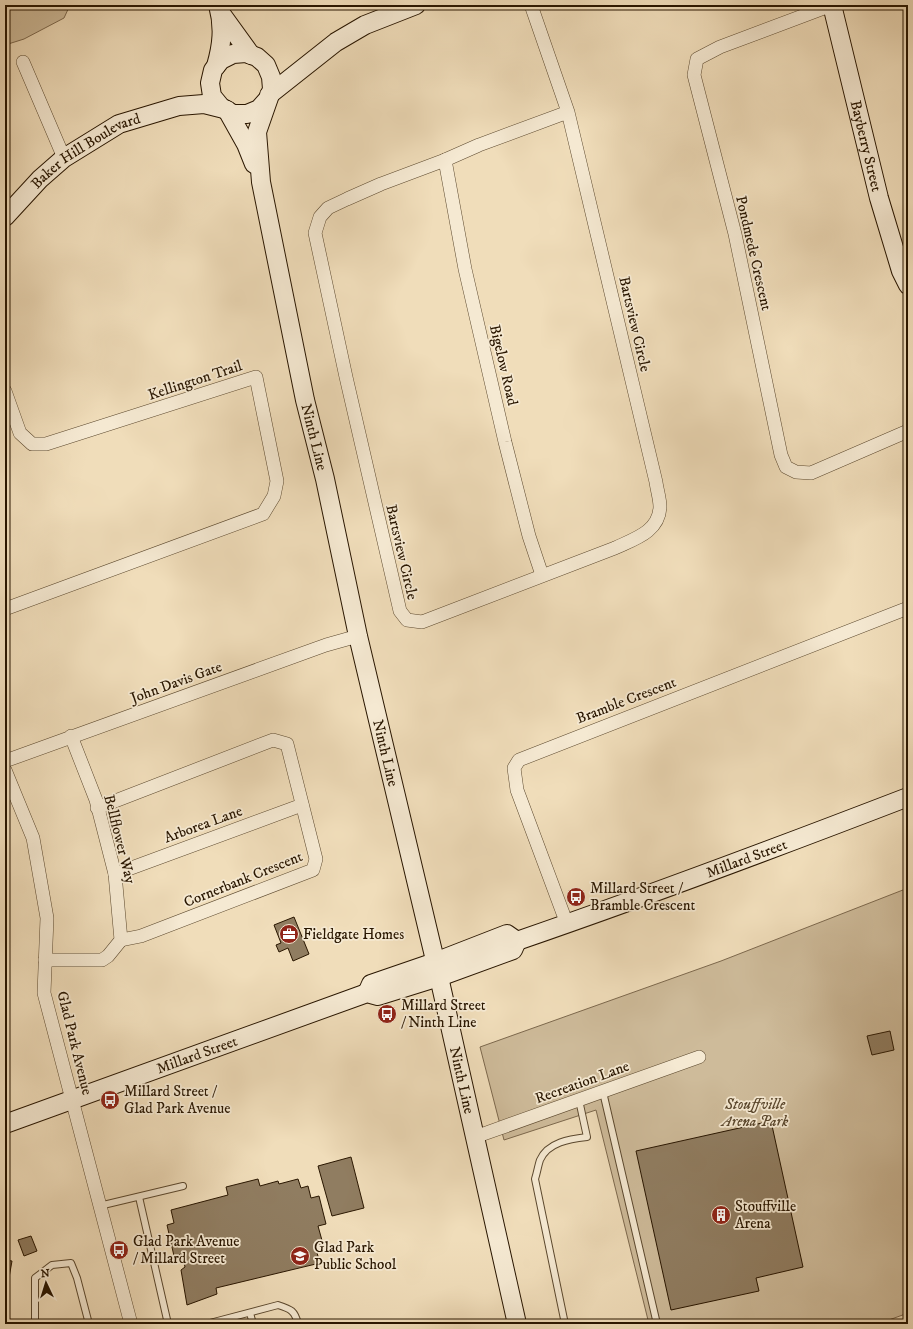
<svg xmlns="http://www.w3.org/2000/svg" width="913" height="1329" font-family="'IM FELL DW Pica',serif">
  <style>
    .green { fill: #cebb9a; stroke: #7c684d }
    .building { fill: #907d61; stroke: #291600 }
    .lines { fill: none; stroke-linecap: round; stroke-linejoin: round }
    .lane-casing { stroke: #5b482e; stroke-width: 8 }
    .street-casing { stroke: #5b482e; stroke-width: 14 }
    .secondary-casing { stroke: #291600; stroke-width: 20 }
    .lane { stroke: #f5e9d2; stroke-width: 6 }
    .street { stroke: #f5e9d2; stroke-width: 13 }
    .secondary { stroke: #f5e9d2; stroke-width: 18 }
    .labels { text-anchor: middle; stroke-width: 3.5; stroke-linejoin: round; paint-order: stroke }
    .street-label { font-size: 15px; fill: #291600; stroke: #f5e9d2 }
    .poi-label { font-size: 15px; fill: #291600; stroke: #f5e9d2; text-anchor: start }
    .park-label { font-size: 15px; font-style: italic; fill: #5b482e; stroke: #f5e9d2 }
  </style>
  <rect width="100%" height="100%" fill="#f0ddba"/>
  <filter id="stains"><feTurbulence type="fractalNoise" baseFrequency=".005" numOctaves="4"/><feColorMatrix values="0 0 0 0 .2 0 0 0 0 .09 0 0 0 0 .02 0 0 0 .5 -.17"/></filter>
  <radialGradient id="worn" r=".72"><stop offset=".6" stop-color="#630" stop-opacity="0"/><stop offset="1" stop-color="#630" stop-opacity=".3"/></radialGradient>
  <g class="green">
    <path d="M5,5H70L64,18L24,39L5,45Z"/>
    <path d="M908,888V1313L878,1324H649L596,1110L504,1140L480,1047L721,961Z"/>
  </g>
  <g class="building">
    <path d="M294,917L309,954L293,961L288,948L279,952L276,945L281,943L274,925Z"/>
    <path d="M890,1031L894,1050L872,1055L867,1036Z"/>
    <path d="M771,1121L803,1267L756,1278L759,1291L671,1310L636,1151Z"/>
    <path d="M351,1157L364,1208L332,1216L318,1166Z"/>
    <path d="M258,1179L260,1186L278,1181L279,1184L298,1179L301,1188L308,1186L311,1198L319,1196L326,1224L318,1226L323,1244L315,1246L320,1263L216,1288L217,1294L187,1305L181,1270L185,1267L182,1254L174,1256L167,1225L174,1223L171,1210L228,1195L226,1187Z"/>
    <path d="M31,1236L37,1251L24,1256L18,1240Z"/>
    <path d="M5,1260L12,1261L5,1300Z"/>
  </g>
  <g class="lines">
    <g class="lane-casing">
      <g id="lane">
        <path d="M603,1092L657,1324"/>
        <path d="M139,1197L168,1324"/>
        <path d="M99,1206L183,1186"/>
        <path d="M250,1313L253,1324"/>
        <path d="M35,1324V1278L52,1265L71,1263L77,1278L89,1324"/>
        <path d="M206,1324L278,1305C291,1309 295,1311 298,1324"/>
        <path d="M565,1324L535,1179C537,1173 538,1166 540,1160C548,1142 570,1139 587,1137L579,1100"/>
      </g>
    </g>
    <g class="street-casing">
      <g id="street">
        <path d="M531,5L568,112L656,482C657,490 660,499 660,507C659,532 634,539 615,548L422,622L407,620L400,611L346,377L315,233L320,217L328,208L347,199L381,184L445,160L479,145L568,112"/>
        <path d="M832,5L720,47L697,59L694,75L735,234L781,455L786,467L796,472L811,473L908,431"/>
        <path d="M23,62L64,158"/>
        <path d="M445,160L465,269L505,442L529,536L542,575"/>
        <path d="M5,391L20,433L32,444H46L256,377L277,481L274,496L263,514L5,609"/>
        <path d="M5,761L326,645L358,636"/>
        <path d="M5,770L33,838L47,918L44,993L131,1324"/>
        <path d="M97,808L273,740L287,744L316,859L313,870L141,936L121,940"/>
        <path d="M115,874L302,805"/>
        <path d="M567,924L517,790L514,768L519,760L908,608"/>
        <path d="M45,960H102L108,956L121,940L115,874L96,800L71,736"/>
        <path d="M475,1137L699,1057"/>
      </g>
    </g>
    <g class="secondary-casing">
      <g id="secondary">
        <path id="s1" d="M832,5L879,198L901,271L908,285"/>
        <path d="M220,12L251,55"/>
        <path d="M216,66C222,45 224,27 218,5"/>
        <path d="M269,95L336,42L365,25L416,5"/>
        <path id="s2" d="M267,100L259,109L247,114H233L221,107L212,96L210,83L213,70L221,60L233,54L246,53L257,57L266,65L271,77L272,89L257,132L261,182L305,400L325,479L358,636L439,977L517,1324"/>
        <path d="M227,110L246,144L254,164"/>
        <path id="s3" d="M5,217L40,179L64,158L119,124L179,106L204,104L224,109"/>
        <path id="s4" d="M517,941C648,896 778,847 908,797"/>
        <path d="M367,993L371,984L435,962L507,934L517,941"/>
        <path id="s5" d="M5,1124L367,993L378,996L439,977L513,950L517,941"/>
      </g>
    </g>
    <use href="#lane" class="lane"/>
    <use href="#street" class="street"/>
    <use href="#secondary" class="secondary"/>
  </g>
  <defs>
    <g id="bus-disc" transform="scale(1)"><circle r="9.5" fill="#8f2418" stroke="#f5e9d2"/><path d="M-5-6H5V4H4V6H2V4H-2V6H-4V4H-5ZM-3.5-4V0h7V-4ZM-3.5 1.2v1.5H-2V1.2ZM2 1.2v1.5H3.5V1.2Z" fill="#fff"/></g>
    <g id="office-disc" transform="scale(1)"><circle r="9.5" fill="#8f2418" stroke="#f5e9d2"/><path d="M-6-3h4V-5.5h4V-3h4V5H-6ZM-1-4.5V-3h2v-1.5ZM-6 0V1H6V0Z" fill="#fff"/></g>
    <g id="building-disc" transform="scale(1)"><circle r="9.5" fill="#8f2418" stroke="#f5e9d2"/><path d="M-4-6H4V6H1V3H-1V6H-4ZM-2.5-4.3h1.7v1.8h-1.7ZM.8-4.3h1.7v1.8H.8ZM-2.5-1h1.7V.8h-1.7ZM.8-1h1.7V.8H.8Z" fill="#fff"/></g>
    <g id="school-disc" transform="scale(1)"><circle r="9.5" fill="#8f2418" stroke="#f5e9d2"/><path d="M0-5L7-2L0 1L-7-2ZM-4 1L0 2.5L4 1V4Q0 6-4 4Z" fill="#fff"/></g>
  </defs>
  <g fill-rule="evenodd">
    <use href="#bus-disc" x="576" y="897"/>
    <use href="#office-disc" x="289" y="934"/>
    <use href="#bus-disc" x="387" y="1014"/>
    <use href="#bus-disc" x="110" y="1100"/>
    <use href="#building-disc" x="721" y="1215"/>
    <use href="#bus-disc" x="119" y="1250"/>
    <use href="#school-disc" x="300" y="1256"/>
  </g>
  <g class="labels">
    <g class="street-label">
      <text dy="5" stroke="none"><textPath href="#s1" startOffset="145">Bayberry Street</textPath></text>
      <text dy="5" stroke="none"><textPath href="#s3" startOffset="106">Baker Hill Boulevard</textPath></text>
      <text transform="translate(754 253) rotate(77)" y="5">Pondmede Crescent</text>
      <text transform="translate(635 324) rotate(77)" y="5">Bartsview Circle</text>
      <text transform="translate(504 365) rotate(77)" y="5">Bigelow Road</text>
      <text transform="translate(195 380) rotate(-18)" y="5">Kellington Trail</text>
      <text dy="5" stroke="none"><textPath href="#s2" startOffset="538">Ninth Line</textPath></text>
      <text transform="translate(402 552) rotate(77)" y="5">Bartsview Circle</text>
      <text transform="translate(176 682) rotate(-20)" y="5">John Davis Gate</text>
      <text transform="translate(626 700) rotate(-21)" y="5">Bramble Crescent</text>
      <text dy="5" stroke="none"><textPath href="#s2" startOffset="862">Ninth Line</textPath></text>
      <text transform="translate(203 824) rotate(-20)" y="5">Arborea Lane</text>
      <text transform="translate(120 839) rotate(76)" y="5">Bellflower Way</text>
      <text dy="5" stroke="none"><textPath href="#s4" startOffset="244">Millard Street</textPath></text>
      <text transform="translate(243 879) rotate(-22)" y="5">Cornerbank Crescent</text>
      <text transform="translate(75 1043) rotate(76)" y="5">Glad Park Avenue</text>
      <text dy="5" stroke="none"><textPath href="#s5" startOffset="204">Millard Street</textPath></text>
      <text dy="5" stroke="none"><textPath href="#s2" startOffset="1198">Ninth Line</textPath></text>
      <text transform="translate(582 1082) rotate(-20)" y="5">Recreation Lane</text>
    </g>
    <g class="poi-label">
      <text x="590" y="893">Millard Street /<tspan x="590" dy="17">Bramble Crescent</tspan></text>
      <text x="303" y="939">Fieldgate Homes</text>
      <text x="401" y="1010">Millard Street<tspan x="401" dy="17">/ Ninth Line</tspan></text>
      <text x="124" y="1096">Millard Street /<tspan x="124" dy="17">Glad Park Avenue</tspan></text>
      <text x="735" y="1211">Stouffville<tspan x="735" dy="17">Arena</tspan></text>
      <text x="133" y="1246">Glad Park Avenue<tspan x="133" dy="17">/ Millard Street</tspan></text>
      <text x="314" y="1252">Glad Park<tspan x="314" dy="17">Public School</tspan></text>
    </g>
    <g class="park-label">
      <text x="755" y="1109">Stouffville<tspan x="755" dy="17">Arena Park</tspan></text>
    </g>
  </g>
  <rect width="913" height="1329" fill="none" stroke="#f0ddba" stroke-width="20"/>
  <rect x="6" y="6" width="901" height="1317" fill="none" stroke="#291600" stroke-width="2"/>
  <rect x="10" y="10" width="893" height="1309" fill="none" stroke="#291600"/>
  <g transform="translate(46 1283) rotate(356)" stroke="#f5e9d2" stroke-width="3" paint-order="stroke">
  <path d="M0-3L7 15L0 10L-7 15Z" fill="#291600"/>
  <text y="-6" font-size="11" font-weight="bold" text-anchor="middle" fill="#291600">N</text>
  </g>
  <rect width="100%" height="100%" filter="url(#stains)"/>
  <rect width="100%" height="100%" fill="url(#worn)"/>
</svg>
